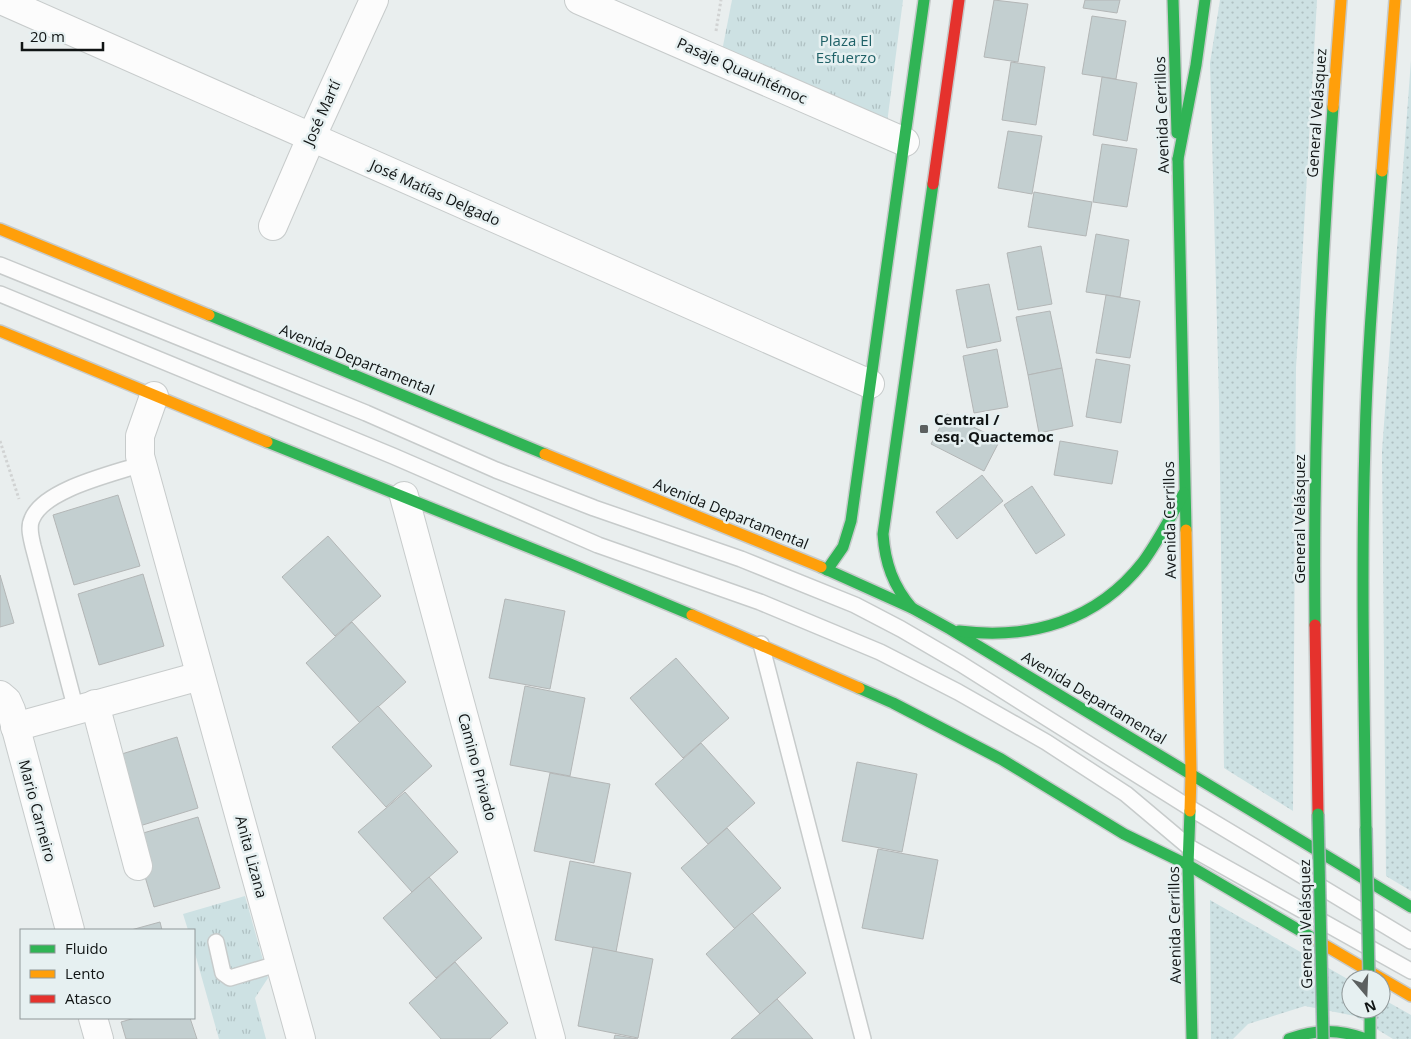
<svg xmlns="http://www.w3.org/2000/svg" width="1411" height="1039" font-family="'Open Sans',sans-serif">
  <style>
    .grass { fill: url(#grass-dots) }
    .park { fill: url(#park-tufts) }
    .building { fill: #c3cfd0; stroke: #b3b6b6 }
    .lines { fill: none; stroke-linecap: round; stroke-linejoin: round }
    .lane-casing { stroke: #c7cbcb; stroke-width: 18 }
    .street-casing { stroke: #c7cbcb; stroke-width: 30 }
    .fast-casing { stroke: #c7cbcb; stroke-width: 14 }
    .slow-casing { stroke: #c7cbcb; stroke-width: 14 }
    .jam-casing { stroke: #c7cbcb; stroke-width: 14 }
    .path { stroke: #d1d3d3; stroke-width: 3; stroke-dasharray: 2.5 2.5; stroke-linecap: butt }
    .lane { stroke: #fcfcfc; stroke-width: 15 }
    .street { stroke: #fcfcfc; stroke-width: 28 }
    .fast { stroke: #30b455; stroke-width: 11 }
    .slow { stroke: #ff9f0a; stroke-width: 11 }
    .jam { stroke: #e5322d; stroke-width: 11 }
    .fast-bridge-casing { stroke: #a8b6b8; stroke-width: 14; stroke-linecap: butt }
    .fast-bridge { stroke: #30b455; stroke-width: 11 }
    .poi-dot { fill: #5c6060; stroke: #e6f0f1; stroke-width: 2 }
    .labels { text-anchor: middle; stroke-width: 5; stroke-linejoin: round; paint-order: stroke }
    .park-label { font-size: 15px; fill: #1f6167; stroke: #e6f0f1 }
    .street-label { font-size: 15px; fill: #101414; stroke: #e6f0f1 }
    .poi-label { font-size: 15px; font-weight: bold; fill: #101414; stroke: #e6f0f1; text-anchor: start }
  </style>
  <defs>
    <pattern id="grass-dots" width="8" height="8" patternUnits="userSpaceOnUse" patternTransform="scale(1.25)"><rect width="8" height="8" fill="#cde1e3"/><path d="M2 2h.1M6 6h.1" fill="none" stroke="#afc0c2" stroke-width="1.8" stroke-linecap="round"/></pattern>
    <pattern id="park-tufts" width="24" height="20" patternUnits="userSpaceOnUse" patternTransform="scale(1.25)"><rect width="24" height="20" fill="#cde1e3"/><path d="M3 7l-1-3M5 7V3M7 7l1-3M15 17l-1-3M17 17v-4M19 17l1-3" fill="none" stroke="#afc0c2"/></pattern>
  </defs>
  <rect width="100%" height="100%" fill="#e9eeee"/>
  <g class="grass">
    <path d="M1220,0H1317L1296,368L1293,811L1224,768L1219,401L1210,63Z"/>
    <path d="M1411,60V891L1386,876L1382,451Z"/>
    <path d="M1210,900L1351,981V1009H1381V998L1411,1015V1039H1393L1355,1016L1305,1006L1248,1024L1233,1039H1211Z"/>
  </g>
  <g class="park">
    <path d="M732,0H903L887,123L722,51Z"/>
    <path d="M245,896L268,978L255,998L266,1039H219L194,950V930H188L183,914Z"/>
  </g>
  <g class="building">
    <path d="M994,0L1028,4L1018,62L984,57Z"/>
    <path d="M1085,0H1120L1117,13L1083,8Z"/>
    <path d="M1092,16L1126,21L1116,79L1082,74Z"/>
    <path d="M1011,62L1045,67L1036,125L1002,120Z"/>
    <path d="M1102,77L1137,83L1127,141L1093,135Z"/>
    <path d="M1008,131L1042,136L1032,194L998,188Z"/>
    <path d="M1102,144L1137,149L1127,207L1093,202Z"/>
    <path d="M1034,192L1092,202L1086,236L1028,227Z"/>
    <path d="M1096,234L1129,240L1120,297L1086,292Z"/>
    <path d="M1041,246L1052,304L1018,310L1007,253Z"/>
    <path d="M989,284L1001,341L967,348L956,290Z"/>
    <path d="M1106,295L1140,301L1130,358L1096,353Z"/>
    <path d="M1050,311L1062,368L1028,375L1016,317Z"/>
    <path d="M997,349L1008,407L974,413L963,356Z"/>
    <path d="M1096,359L1130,365L1121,423L1086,417Z"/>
    <path d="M1062,368L1073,426L1039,433L1028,375Z"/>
    <path d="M947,414L1000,440L984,471L931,444Z"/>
    <path d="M1060,441L1118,451L1112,484L1054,475Z"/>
    <path d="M982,475L1003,501L957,539L936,512Z"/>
    <path d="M1032,486L1065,535L1036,554L1004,505Z"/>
    <path d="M118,495L140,566L74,585L53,515Z"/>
    <path d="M328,536L381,596L335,636L282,577Z"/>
    <path d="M143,574L164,646L99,665L78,594Z"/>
    <path d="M0,575L14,623L0,627Z"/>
    <path d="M505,599L565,611L550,689L489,678Z"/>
    <path d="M352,622L406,682L360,723L306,663Z"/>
    <path d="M676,658L729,718L683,758L630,698Z"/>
    <path d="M525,686L585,698L570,776L510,765Z"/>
    <path d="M378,706L432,766L386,807L332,747Z"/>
    <path d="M177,737L198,808L133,828L112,757Z"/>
    <path d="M701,743L755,803L708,844L655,784Z"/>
    <path d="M857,762L917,774L902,852L842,841Z"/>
    <path d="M550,773L610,784L594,863L534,851Z"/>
    <path d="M405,792L458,852L412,892L358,832Z"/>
    <path d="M198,817L220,888L154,907L133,836Z"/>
    <path d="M727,828L781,888L735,929L681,868Z"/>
    <path d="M878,849L938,860L923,939L862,928Z"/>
    <path d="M570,861L631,873L616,952L555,940Z"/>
    <path d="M429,877L482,938L436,978L383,918Z"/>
    <path d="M752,913L806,973L760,1014L706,954Z"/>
    <path d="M160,922L162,930H131Z"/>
    <path d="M593,947L653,959L638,1038L578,1026Z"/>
    <path d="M455,962L508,1023L490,1039H441L409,1003Z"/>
    <path d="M777,999L813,1039H731Z"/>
    <path d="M135,1018H190L197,1039H126L121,1022Z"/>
    <path d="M615,1035L638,1039H614Z"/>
  </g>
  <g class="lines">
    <g class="lane-casing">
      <g id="lane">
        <path d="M0,265L366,413L496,470L594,508L741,559L855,605L901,629L961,664L1190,808L1411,941"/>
        <path d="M0,294L393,456L598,545L760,602L880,652L958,692L1046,742L1126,794L1189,847L1411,971"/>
        <path d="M761,644L863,1039"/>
        <path d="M76,710L33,546C31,537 28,527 32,519C44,489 113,474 142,464"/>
        <path d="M216,942L223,973L230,978L280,963"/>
      </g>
    </g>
    <g class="street-casing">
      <g id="street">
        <path d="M1,0L870,384"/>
        <path d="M579,0L905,142"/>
        <path d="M273,226L311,138L374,0"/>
        <path d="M154,396L140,436V456L301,1039"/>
        <path d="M404,496L551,1039"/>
        <path d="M0,695L7,701L11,710L70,930"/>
        <path d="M95,704L138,866"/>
        <path d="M15,727L200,676"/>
        <path d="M93,1018L99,1039"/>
      </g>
    </g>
    <g class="fast-casing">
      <g id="fast">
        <path d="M1173,0L1177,133"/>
        <path d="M1178,159L1186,530"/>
        <path d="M1178,159L1196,65L1205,0"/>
        <path d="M209,315L545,454"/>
        <path d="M267,442L568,563L692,615"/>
        <path d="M821,567L912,608L950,629L1411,907"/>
        <path d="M827,570L843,547L851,521L924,0"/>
        <path d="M912,608C893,586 885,563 883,534L933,184"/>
        <path d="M1315,625C1313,452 1320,279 1333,107"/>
        <path d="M959,631C1031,640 1097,621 1143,562C1159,540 1171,516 1184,493"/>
        <path d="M859,688L893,703L1001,759L1124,834L1188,865L1316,940"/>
        <path d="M1190,811L1188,865L1192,1039"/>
        <path d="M1366,828C1364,700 1361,571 1365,443C1367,352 1375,262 1382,171"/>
        <path d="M1370,1009V1039"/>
        <path d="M1289,1039C1316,1029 1339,1029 1366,1039"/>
      </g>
    </g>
    <g class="slow-casing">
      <g id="slow">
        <path d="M1333,107L1341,0"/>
        <path d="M1382,171L1395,0"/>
        <path d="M0,229L209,315"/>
        <path d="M0,331L267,442"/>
        <path d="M545,454L821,567"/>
        <path d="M1186,530L1191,773L1190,811"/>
        <path d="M692,615L859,688"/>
        <path d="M1316,940L1411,996"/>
      </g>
    </g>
    <g class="jam-casing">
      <g id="jam">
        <path d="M933,184L959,0"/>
        <path d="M1315,625L1318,814"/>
      </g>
    </g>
    <g class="path">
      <path d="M716,31L721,0"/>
      <path d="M0,441L19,499"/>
    </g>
    <use href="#lane" class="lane"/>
    <use href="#street" class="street"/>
    <use href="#fast" class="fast"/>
    <use href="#slow" class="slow"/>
    <use href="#jam" class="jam"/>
    <g class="fast-bridge-casing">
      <g id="fast-bridge">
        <path d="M1318,814L1323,1039"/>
        <path d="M1366,828L1369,979"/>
      </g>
    </g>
    <use href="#fast-bridge" class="fast-bridge"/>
  </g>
  <rect class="poi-dot" x="919" y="424" width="10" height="10" rx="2.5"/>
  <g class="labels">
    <g class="park-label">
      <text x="846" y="46">Plaza El<tspan x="846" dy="17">Esfuerzo</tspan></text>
    </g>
    <g class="street-label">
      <text transform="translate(742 71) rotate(24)" y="5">Pasaje Quauhtémoc</text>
      <text transform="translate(322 113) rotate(-66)" y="5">José Martí</text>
      <text transform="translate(1317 113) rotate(-86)" y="5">General Velásquez</text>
      <text transform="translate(1162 115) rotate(-92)" y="5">Avenida Cerrillos</text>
      <text transform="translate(435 193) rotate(24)" y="5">José Matías Delgado</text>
      <text transform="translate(357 360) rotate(22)" y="5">Avenida Departamental</text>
      <text transform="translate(731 514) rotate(22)" y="5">Avenida Departamental</text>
      <text transform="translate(1300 519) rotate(-90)" y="5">General Velásquez</text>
      <text transform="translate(1170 520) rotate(-91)" y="5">Avenida Cerrillos</text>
      <text transform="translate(1094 698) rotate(31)" y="5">Avenida Departamental</text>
      <text transform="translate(477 767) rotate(75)" y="5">Camino Privado</text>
      <text transform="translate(37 811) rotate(75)" y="5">Mario Carneiro</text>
      <text transform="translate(251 857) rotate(75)" y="5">Anita Lizana</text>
      <text transform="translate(1306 924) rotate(-91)" y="5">General Velásquez</text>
      <text transform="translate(1175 925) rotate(-91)" y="5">Avenida Cerrillos</text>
    </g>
    <g class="poi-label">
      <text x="934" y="425">Central /<tspan x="934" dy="17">esq. Quactemoc</tspan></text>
    </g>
  </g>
  <rect x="20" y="929" width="175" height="90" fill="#e6f0f1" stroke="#909899"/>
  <rect x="30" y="945" width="25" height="8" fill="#30b455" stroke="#909899"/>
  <text x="65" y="954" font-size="15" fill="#101414">Fluido</text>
  <rect x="30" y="970" width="25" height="8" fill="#ff9f0a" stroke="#909899"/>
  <text x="65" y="979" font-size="15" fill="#101414">Lento</text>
  <rect x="30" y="995" width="25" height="8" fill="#e5322d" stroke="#909899"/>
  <text x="65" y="1004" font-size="15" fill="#101414">Atasco</text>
  <g transform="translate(1366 994) rotate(161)"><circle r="24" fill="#e6f0f1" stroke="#909899"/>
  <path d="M0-4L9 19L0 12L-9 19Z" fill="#5c6060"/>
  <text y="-8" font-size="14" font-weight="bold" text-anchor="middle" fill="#101414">N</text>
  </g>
  <path d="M22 42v8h81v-8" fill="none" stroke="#101414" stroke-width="2.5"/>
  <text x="30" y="42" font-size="15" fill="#101414" stroke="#e6f0f1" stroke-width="4" paint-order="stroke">20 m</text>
</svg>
